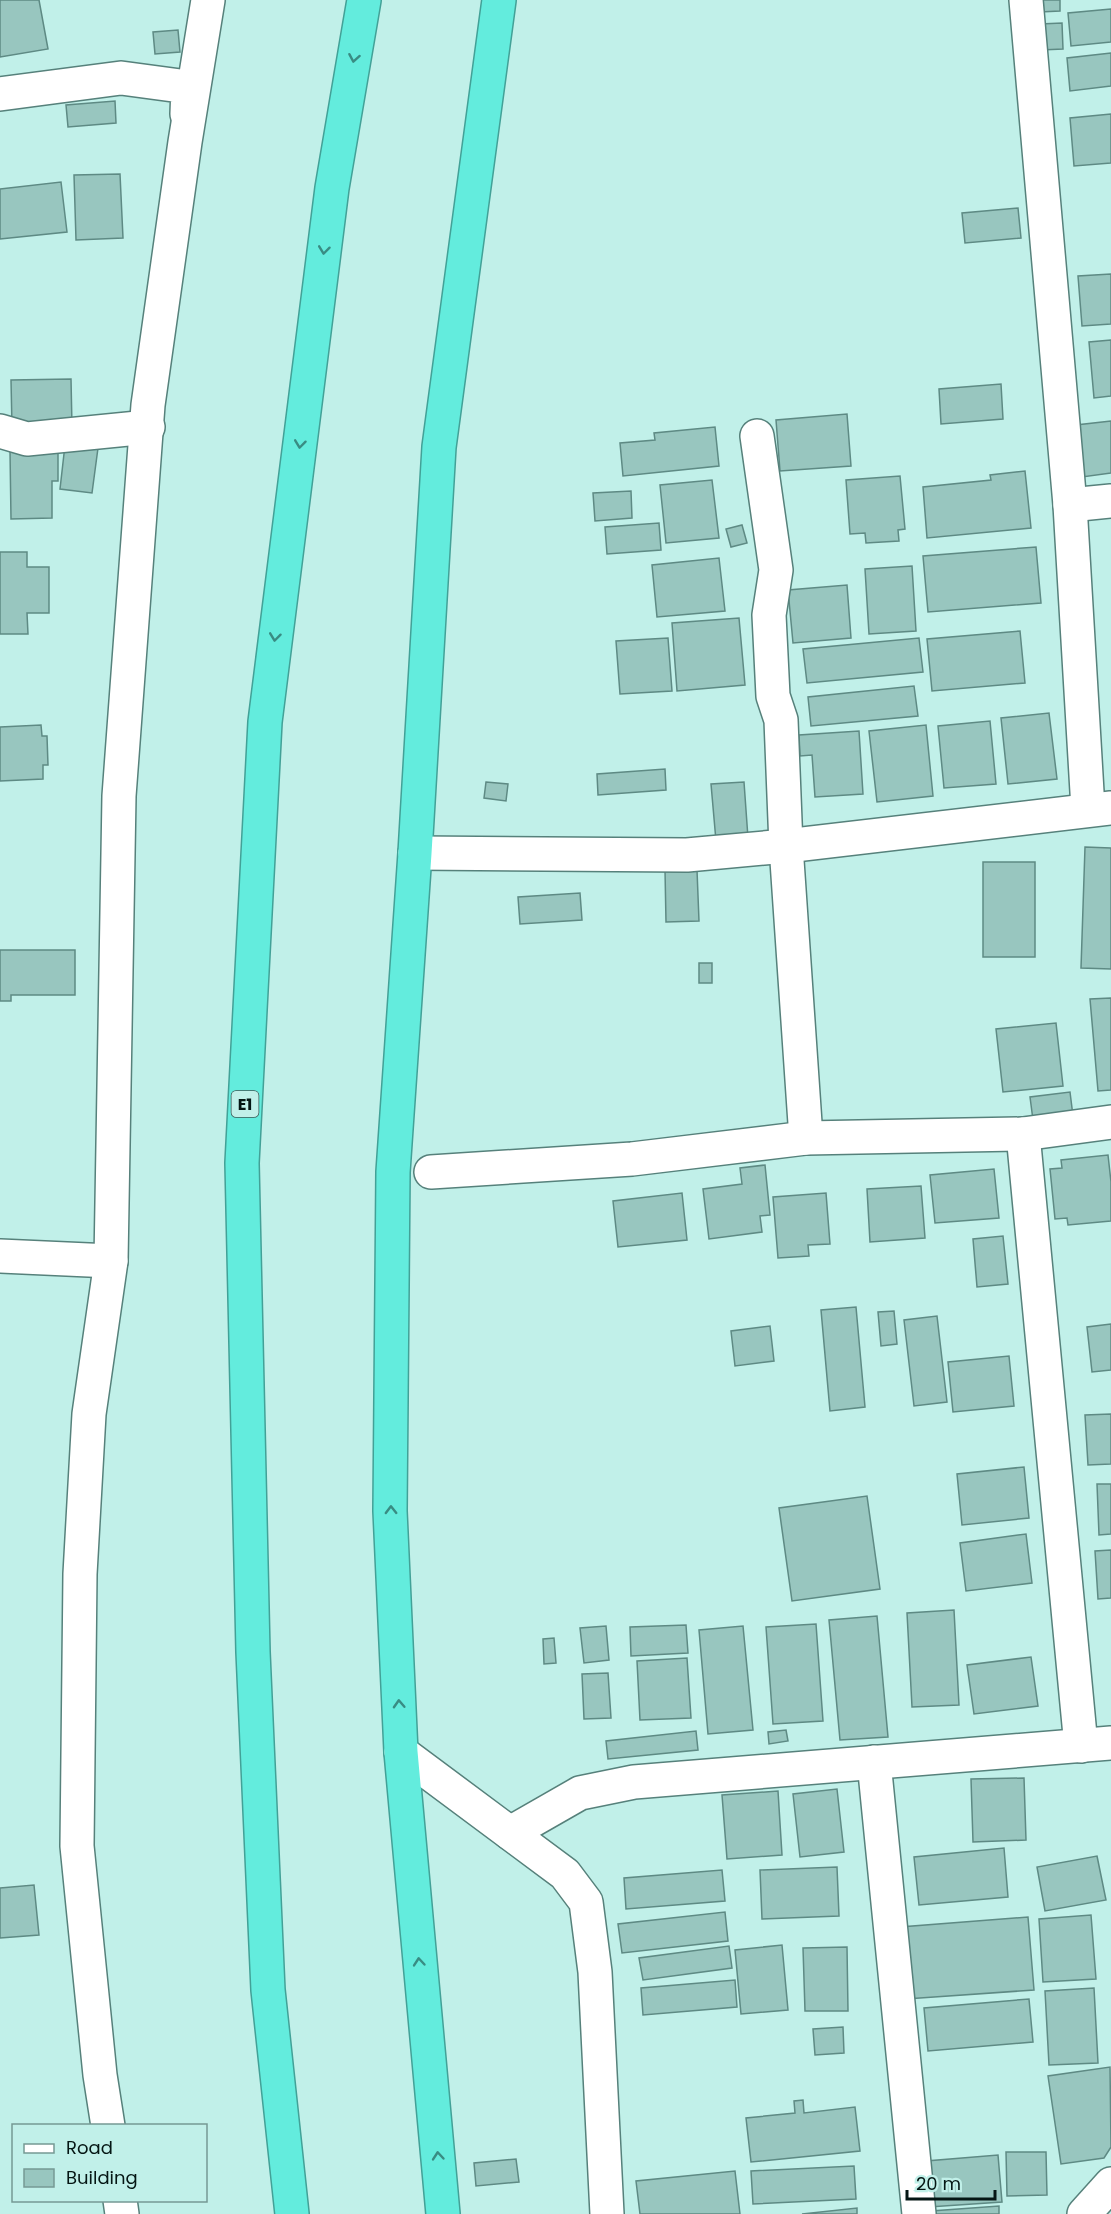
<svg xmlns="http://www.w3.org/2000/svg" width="1111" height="2214" font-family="Poppins,sans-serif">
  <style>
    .building { fill: #98c6bf; stroke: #5e8a84; stroke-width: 1.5 }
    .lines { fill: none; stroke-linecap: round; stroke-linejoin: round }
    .street-casing { stroke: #56817b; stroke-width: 36 }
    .highway-casing { stroke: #42a197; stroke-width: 36 }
    .street { stroke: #fff; stroke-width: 33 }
    .highway { stroke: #63ecdd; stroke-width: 33 }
    .oneway { stroke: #398c83 }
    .labels { text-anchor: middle; stroke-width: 6; stroke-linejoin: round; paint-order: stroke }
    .shield { fill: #c1f0e9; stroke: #3d5754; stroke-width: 1.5 }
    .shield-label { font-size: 16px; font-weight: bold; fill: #051614 }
  </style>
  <rect width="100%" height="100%" fill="#c1f0e9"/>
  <g class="building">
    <path d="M0,0H39L48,49L0,57Z"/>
    <path d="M1040,0H1060V11L1040,12Z"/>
    <path d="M1111,9V42L1071,46L1068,13Z"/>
    <path d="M1062,23L1063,49L1041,50L1040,24Z"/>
    <path d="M178,30L180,52L155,54L153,32Z"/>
    <path d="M1111,53V86L1070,91L1067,58Z"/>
    <path d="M115,101L116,123L68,127L66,105Z"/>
    <path d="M1111,114V163L1074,166L1070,118Z"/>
    <path d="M120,174L123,238L76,240L74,175Z"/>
    <path d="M61,182L67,232L0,239V189Z"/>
    <path d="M1018,208L1021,238L965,243L962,213Z"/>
    <path d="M1111,274V324L1082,326L1078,276Z"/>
    <path d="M1111,340V396L1094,398L1089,342Z"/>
    <path d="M71,379L72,427L12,428L11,380Z"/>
    <path d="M1001,384L1003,419L941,424L939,389Z"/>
    <path d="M847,414L851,466L780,471L776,420Z"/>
    <path d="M1111,421V473L1082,477L1076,425Z"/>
    <path d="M715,427L719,466L623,476L620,443L655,440L654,433Z"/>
    <path d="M65,445L98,448L92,493L60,489Z"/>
    <path d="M10,451H58V481H52V518L11,519Z"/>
    <path d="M1025,471L1031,528L927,538L923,487L991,480L990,475Z"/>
    <path d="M900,476L905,529L898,530L899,541L866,543L865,533L850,534L846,480Z"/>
    <path d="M712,480L719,538L666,543L660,485Z"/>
    <path d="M631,491L632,518L595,521L593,493Z"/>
    <path d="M659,523L661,550L607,554L605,527Z"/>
    <path d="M742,525L747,543L731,547L726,529Z"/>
    <path d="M1036,547L1041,603L928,612L923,556Z"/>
    <path d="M0,552H27V567H49V613H27L28,634H0Z"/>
    <path d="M719,558L725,611L657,617L652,565Z"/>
    <path d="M912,566L916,631L869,634L865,569Z"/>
    <path d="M847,585L851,638L793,643L788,590Z"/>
    <path d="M739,618L745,685L677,691L672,623Z"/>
    <path d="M1020,631L1025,683L932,691L927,639Z"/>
    <path d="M668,638L672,691L620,694L616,641Z"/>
    <path d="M919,638L923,672L807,683L803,649Z"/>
    <path d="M914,686L918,716L811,726L808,697Z"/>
    <path d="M1049,713L1057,779L1008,784L1001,718Z"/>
    <path d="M990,721L996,784L944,788L938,726Z"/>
    <path d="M41,725L42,736H47L48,765H43V779L0,781V727Z"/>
    <path d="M926,725L933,796L877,802L869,731Z"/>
    <path d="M859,731L863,794L815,797L812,755L800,756L799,735Z"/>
    <path d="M665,769L666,790L598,795L597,774Z"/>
    <path d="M486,782L508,784L506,801L484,798Z"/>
    <path d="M744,782L748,838L716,841L711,784Z"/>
    <path d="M1085,847L1111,848V969L1081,968Z"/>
    <rect x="983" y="862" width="52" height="95"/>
    <path d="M665,870H697L699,921L666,922Z"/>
    <path d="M580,893L582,920L520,924L518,897Z"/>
    <path d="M0,950H75V995H11V1001H0Z"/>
    <rect x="699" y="963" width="13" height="20"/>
    <path d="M1111,998V1090L1098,1091L1090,999Z"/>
    <path d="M1056,1023L1063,1086L1003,1092L996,1029Z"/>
    <path d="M1070,1092L1073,1116L1033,1120L1030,1097Z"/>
    <path d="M1108,1155L1111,1182V1221L1068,1225L1067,1218L1055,1219L1050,1169L1062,1168L1061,1160Z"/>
    <path d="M765,1165L770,1215L760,1216L762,1232L709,1239L703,1189L742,1184L740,1168Z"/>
    <path d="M994,1169L999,1218L935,1223L930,1175Z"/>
    <path d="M921,1186L925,1238L870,1242L867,1189Z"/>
    <path d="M682,1193L687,1240L618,1247L613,1201Z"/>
    <path d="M826,1193L830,1244L808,1245L809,1256L778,1258L773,1197Z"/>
    <path d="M1003,1236L1008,1284L977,1287L973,1239Z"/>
    <path d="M856,1307L865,1407L830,1411L821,1310Z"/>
    <path d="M894,1311L897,1344L881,1346L878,1312Z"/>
    <path d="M937,1316L947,1402L914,1406L904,1320Z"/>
    <path d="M1111,1324V1370L1092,1372L1087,1327Z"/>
    <path d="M770,1326L774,1361L735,1366L731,1331Z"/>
    <path d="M1009,1356L1014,1406L953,1412L948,1362Z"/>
    <path d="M1111,1414V1464L1088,1465L1085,1415Z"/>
    <path d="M1024,1467L1029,1518L962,1525L957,1474Z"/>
    <path d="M1097,1484H1111V1534L1099,1535Z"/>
    <path d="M867,1496L880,1589L792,1601L779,1508Z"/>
    <path d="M1026,1534L1032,1583L966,1591L960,1543Z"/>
    <path d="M1111,1550V1598L1098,1599L1095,1551Z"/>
    <path d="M954,1610L959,1705L912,1707L907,1613Z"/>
    <path d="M877,1616L888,1737L840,1740L829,1620Z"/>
    <path d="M816,1624L823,1721L773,1724L766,1627Z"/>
    <path d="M686,1625L688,1653L631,1656L630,1627Z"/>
    <path d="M606,1626L609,1660L584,1663L580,1628Z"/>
    <path d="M743,1626L753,1730L708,1734L699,1630Z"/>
    <path d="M554,1638L556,1663L544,1664L543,1639Z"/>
    <path d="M1031,1657L1038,1706L974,1714L967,1665Z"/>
    <path d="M687,1658L691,1718L640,1720L637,1661Z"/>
    <path d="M608,1673L611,1718L584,1719L582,1674Z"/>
    <path d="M786,1730L788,1741L769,1744L768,1732Z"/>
    <path d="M696,1731L698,1750L608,1759L606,1741Z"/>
    <path d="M1024,1778L1026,1840L973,1842L971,1779Z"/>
    <path d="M837,1789L844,1852L800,1857L793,1794Z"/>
    <path d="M778,1791L782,1855L727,1859L722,1795Z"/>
    <path d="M1004,1848L1008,1897L919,1905L914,1857Z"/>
    <path d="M1097,1856L1106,1900L1045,1911L1037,1867Z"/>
    <path d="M837,1867L839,1916L762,1919L760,1870Z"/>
    <path d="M722,1870L725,1901L626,1909L624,1878Z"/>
    <path d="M34,1885L39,1935L0,1938V1888Z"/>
    <path d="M725,1912L728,1941L622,1953L618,1924Z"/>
    <path d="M1091,1915L1096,1979L1043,1982L1039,1919Z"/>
    <path d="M1028,1917L1034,1990L906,1999L900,1927Z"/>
    <path d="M782,1945L788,2010L741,2014L735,1950Z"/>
    <path d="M729,1946L732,1968L643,1980L639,1958Z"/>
    <path d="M847,1947L848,2011H805L803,1948Z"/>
    <path d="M735,1980L737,2007L643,2015L641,1988Z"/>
    <path d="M1094,1988L1098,2063L1049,2065L1045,1991Z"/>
    <path d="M1029,1999L1033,2042L928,2051L924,2008Z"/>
    <path d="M843,2027L844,2053L815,2055L813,2029Z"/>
    <path d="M1110,2067L1111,2147L1104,2158L1061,2164L1048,2076Z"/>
    <path d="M803,2100L804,2113L855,2107L860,2151L751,2162L746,2118L795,2113L794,2101Z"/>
    <path d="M1006,2152H1046L1047,2195L1007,2196Z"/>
    <path d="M998,2155L1002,2202L929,2207L926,2161Z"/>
    <path d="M516,2159L519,2182L476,2186L474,2163Z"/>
    <path d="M854,2166L856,2199L753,2204L751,2171Z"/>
    <path d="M735,2171L740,2214H640L636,2181Z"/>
    <path d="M999,2206V2214H931V2211Z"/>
    <path d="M857,2208V2214H802Z"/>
  </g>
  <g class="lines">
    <g class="street-casing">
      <g id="street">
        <path d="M1026,0L1070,505L1088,809"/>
        <path d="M0,94L121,78L188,87L187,114"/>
        <path d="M0,431L27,439L148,427"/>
        <path d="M757,436L776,570L769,615L773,696L781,720L786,846L806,1138"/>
        <path d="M1070,505L1111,501"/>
        <path d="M415,853L687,855L786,846L1111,808"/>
        <path d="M1023,1134L1081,1746"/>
        <path d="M431,1172L632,1159L806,1138L1023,1134L1111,1122"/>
        <path d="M0,1256L111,1261"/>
        <path d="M401,1752L565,1874L586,1902L595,1972L607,2214"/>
        <path d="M874,1762L919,2214"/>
        <path d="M510,1833L580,1793L634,1782L1111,1743"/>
        <path d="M108,2126L100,2075L77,1846L80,1574L89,1414L111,1261L119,796L148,405L185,142L208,0"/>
        <path d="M120,2200L122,2214"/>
        <path d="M1084,2214L1111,2184"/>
      </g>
    </g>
    <g class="highway-casing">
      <g id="highway">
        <path d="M292,2214L268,1990L253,1652L242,1163L265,722L332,188L364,0"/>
        <path d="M443,2214L401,1752L390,1511L393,1172L415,853L439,447L499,0"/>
      </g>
    </g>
    <use href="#street" class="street"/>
    <use href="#highway" class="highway"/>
  </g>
  <defs><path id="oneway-chevron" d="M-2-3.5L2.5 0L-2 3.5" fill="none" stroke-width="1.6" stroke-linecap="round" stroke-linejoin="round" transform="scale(1.5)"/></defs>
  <g class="oneway">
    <use href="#oneway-chevron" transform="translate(354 58) rotate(100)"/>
    <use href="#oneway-chevron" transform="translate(324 250) rotate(97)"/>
    <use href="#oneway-chevron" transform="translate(300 444) rotate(97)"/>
    <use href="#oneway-chevron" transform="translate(275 637) rotate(97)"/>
    <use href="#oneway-chevron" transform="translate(391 1510) rotate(-91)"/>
    <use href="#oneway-chevron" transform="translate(399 1704) rotate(-93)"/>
    <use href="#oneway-chevron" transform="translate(419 1962) rotate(-95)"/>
    <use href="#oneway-chevron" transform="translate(438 2156) rotate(-95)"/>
  </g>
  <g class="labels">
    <rect class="shield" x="231.5" y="1091" width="27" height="26" rx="4.5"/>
    <g class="shield-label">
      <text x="245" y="1110">E1</text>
    </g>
  </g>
  <rect x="12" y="2124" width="195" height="78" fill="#c1f0e9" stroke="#769994" stroke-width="1.5"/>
  <rect x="24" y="2144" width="30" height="9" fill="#ffffff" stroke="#769994" stroke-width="1.5"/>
  <text x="66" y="2154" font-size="18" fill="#051614">Road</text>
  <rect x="24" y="2169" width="30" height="18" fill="#98c6bf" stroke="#769994" stroke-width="1.5"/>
  <text x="66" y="2184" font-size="18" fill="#051614">Building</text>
  <path d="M907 2190v9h88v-9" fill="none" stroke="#051614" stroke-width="3"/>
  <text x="916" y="2190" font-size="18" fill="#051614" stroke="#c1f0e9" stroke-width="4.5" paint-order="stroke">20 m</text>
</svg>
